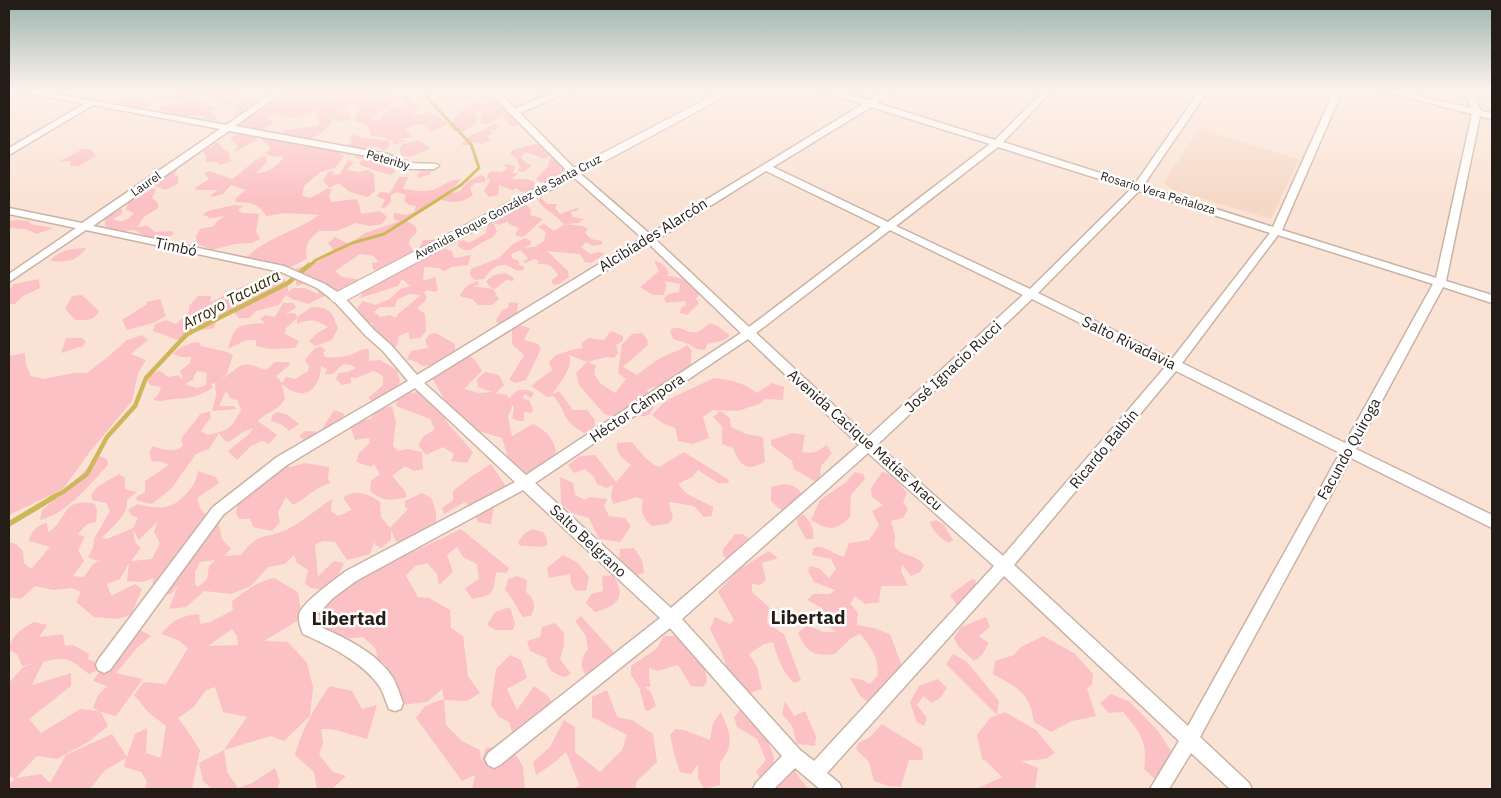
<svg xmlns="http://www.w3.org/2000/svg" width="1501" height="798" font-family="'IBM Plex Sans',sans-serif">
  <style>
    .built { fill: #f5d8c5 }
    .green { fill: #fcc1c5; fill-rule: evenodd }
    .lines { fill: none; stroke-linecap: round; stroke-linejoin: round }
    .stream-far2 { stroke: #ceb759; stroke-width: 3 }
    .stream-far1 { stroke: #ceb759; stroke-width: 4.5 }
    .stream { stroke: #ceb759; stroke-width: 5.5 }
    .minor-casing { stroke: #c9b3a5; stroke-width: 3 }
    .secondary-casing { stroke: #c9b3a5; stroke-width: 2 }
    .minor { fill: #fff; fill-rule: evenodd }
    .secondary { fill: #fff; fill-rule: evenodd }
    .labels { text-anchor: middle; stroke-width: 5; stroke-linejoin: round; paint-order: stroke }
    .far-street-label { font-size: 12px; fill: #241c17; stroke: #fff }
    .street-label { font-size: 15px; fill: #241c17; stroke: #fff }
    .water-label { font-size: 16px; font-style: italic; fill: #332a00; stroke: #fff }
    .near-neighbourhood-label { font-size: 19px; font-weight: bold; fill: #241c17; stroke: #fff }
  </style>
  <rect width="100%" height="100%" fill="#fae3d5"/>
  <path class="built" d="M1199,129L1299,159L1271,219L1171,189L1164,182Z"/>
  <g class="green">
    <path d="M190,89H239L237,90L240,92C233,100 232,106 220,106L218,102L211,100L210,95L203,94L192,101H204V105L216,107L211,113L217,117L214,122L208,121L204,116H182L157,109L181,101L176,100L173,95L186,90L194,91V89Z"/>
    <path d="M300,89H393L389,94L379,91L373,95L389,99L391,108L379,112L371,120L379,121C383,111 393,108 404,106L401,96L410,97L411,101L418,105V108L412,114L417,115L431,111V114L444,120L448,124L431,132L430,129L420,124L413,125L405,130L412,137L400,139L407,141L393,145L394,142L382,137L371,136L368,126L353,120L360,107C353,103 348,104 342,109L349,113L351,118L342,122L334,119C319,141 306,141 282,137L284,130L318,126L320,123L315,115L319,110L292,119L272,113L265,118L274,122L264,129L256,132L248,126L238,125L255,112L268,106L272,101Z"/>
    <path d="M119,97C126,101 139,100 149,101L152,107L128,108L113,98Z"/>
    <path d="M251,97L257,100L245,117L237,116L234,113L237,109L234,104Z"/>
    <path d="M495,100L503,104L504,109L518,119L520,124L516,126H510L502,115L489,124H481V115L485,111L492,109L490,107L475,113L477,123L465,131H454L449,126L450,122C462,116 464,96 485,104Z"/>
    <path d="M493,123L501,126L499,128L490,131L492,134L487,137L491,140L482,144L472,142L469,145H461C469,132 483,133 493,123Z"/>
    <path d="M250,132L256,134V140C248,143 243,149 234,152L238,146L230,138L237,133Z"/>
    <path d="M355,134L359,137L389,141L390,146L384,151L376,146L370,150L380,152L382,156H397L399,160L407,159C413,164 417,165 424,162L427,163L432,170L430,174L419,178L417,175L421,171L400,167L393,168L396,172L390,175L362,166L359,163L363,159L356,158L355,154L347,156L346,147L351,143L352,140L349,138Z"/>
    <path d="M263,135H275L276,140H291L304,146L316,145L337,151L344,156L335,168L320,172L304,186L302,196L310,198C316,195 325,191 329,187L323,181L328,172L335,171L333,175L340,174L348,160L354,162L347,170L359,172L368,170L374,174L375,191L368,197L350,192L339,183L327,189H332L329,196L331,202L356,199L359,204L361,214L380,211L387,217L382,224L370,226L356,223L337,231H319C309,240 304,244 307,258C299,265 278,273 268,270C260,268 253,262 246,258C266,237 296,232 319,215L285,213L266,216C260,203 248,202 235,202L237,197L246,190L231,185L223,194L211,197V195L218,190H196L195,188L209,179L204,173L209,171L232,179C246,170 248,163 265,156L267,162L256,173C266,174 279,165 284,157L271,156L265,153L271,148L262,140Z"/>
    <path d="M418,140L431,148L411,157L402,156L399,149L403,144Z"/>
    <path d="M218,142L223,149L230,153L229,158L232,161L220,165L217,162H206L205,160L206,157L203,151Z"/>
    <path d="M540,143L548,154V158C539,159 533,152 525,153L521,157L527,164L532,165L524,172L517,171L520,167L516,158L510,154L512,150Z"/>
    <path d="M83,149H90L96,156L79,166H70L71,161L58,162Z"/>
    <path d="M550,158L564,163L569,174L561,182H539L536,179L548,166Z"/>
    <path d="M506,164L515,166L513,173H519L511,179H526L535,182V187L530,191L521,192L517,188L512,190L499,185L498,195L489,197L484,191L491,179H487L488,174L492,171L501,172L508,168L504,166Z"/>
    <path d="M179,166L174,175L178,176V184L165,190L152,185V182Z"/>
    <path d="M481,175L485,177V182L475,183L470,188L473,195C463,203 454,203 441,200L451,193L460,191L468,181Z"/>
    <path d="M399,177H408L403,189C411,190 427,193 435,189C445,184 450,180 461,179C448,196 425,212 404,219L415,226L417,232L410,239L409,244L417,256L389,268L373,270L372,263L378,262L374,256L360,254L335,271L342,277L362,280L347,295L337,290L308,304L292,299L286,295L279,305L256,311L249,318H239L234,313L220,318L224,310L225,297L205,313L219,315L214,328L196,331L183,341C172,339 163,334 153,331L155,324L166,320L176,324L189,312V306L198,296H211L210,302C236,292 251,277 281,277L288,283V292L293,288H305L318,294L321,286L316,281L296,286V268C312,265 322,262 333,249L328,243L335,237L349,244L365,233L400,221L394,220V213L406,215L414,212L416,206L409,205L404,201L406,195L397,192L391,195V201L386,207L381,208L385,200L377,196L380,192L390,193Z"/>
    <path d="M149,188L156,189L152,198L158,203V208L144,217L137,227L148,226L155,232L172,231L174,234L165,239L148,237L134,230L122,231L106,228L104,218L122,209V214L113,219C122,224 128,220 134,213L126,210L130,197Z"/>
    <path d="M541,198L547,204H557L555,208L560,214L577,208L579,210L571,212L572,217L584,219L578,223L566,224L583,226L588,229L585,233L591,239L602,241V244L593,246L586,242L581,247L590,254L598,252L605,254L591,263L585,262L580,254L547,251L568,271L569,277L559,284L554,285L551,281L558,275C552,265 548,263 537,264L539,261L534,259L525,263L523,262L528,258L520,250L511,254L512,258L519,261V265L523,266L524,270C516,272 515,269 508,266C499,261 488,272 484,279L474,280L470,275L471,269L499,258L513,244L525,238L531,241L530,245L525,248L534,247L544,241L546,232L538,227L544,224L554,231L565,224L562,223C555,213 544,211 538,200Z"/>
    <path d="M522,203L528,205L531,211L530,215L543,219L526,235L521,237L515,235L519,228L509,224L508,221L500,225L494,223L495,219L516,210L517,205Z"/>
    <path d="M234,205L243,206L238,210L242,213L259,214L256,231L260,239L252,243L235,244L212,250L197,244L196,236L200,229L214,226L217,221L225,216L207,219L209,217L203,215C207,209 224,208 234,205Z"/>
    <path d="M18,220L29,221L31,224L53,228L37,234L25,229L9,228V221Z"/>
    <path d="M488,223L494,224L497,232C492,239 490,238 483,242C471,248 472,255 457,246L459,242L463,240L469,243L486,233Z"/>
    <path d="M423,240H435L440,243L441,247L452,251L454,258L471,255L468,265L452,267L444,271L439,268L424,267L423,281L435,277L438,290L435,292L427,290L424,293L427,297L425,301L417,308L425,314L426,331L420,338L410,339L408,332L399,336L397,346L392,348L370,327L373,323H368L357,308L363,301L375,305L390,299L400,289L410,286L402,279L398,286L360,298L363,290L418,252ZM409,294L421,295L398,314L396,318L390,315L380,317L374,312L380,307H395L397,300Z"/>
    <path d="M86,248C77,262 66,262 50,261C60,249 71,249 86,248Z"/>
    <path d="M654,261C662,262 665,266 669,273L667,276C680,276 693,282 699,294L696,299L699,303L687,315L680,313L681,308L686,305L685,301L666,303L664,298L669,294L679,292L680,284L664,281L667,286L663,295H653L640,287L659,271Z"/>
    <path d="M505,273L514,278L513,281L506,280L495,289L490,287L486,281L494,275Z"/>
    <path d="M39,279L40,288L23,296L15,304H9V290L14,284Z"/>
    <path d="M478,281L479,285L472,286L493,289L499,299L492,305H478L472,299L462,297L460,295C465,287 470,283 478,281Z"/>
    <path d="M82,295L99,311C93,322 86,320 75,320L65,309L72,296Z"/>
    <path d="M160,299L166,316L153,323L127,330L122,320L147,304L146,302Z"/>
    <path d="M509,302L518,303L517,313L514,319L504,320L501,324H498L496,320L502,310L508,308Z"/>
    <path d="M283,303H294L296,308L285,314L295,313L297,317L312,307L325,308L332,314L338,328L332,340L315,346L309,341L317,333L328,327C317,320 310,318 297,324V318L286,328L285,334L299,341L295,348L269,349L256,346V340H246L228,349C234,324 240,324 265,323L260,319L265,315L275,317Z"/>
    <path d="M710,323L718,326L730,336L722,341L707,344L705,350L697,349L689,344L673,339L670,330C681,323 685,334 697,332C701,331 706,326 710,323Z"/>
    <path d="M519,325L530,328L524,340L538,344L541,349L526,380L516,383L509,380L524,355C513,343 511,351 512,330Z"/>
    <path d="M611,331L623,336V341L616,345L618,353L614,358L606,357L588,362L596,366L594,374L601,384L615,393L626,379L618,373L622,344L632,334L642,333L647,339L648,345L623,367L637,375C647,367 657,359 669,354C676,351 681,350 687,345L692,351L691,354V372L681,371L679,375V387L666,393L654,387L647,390L654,407L650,414L642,417L632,404L618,418L604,414L579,385L576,373L587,362L569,355C574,369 559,382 553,394L559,391L573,410H587L595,420L594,428L584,433C560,420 568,412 553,396L547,397L531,386L552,370L549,362L556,355C566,352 572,349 583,348L581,344L588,338L604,340Z"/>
    <path d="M436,333L455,344V350C469,353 476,359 482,371L464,389L479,393L492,392L478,387L477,379L485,372L499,375L504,385L496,393L507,395L509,399C515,389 524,387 534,393L531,398L525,394L522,398L530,401L533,411L531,413L524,412V421H518L512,418L514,408L511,403L512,408L508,416L512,436L533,424C546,430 556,440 556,455L547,465L525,473L509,461L502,438L479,431L465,422L447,404L432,378L433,366L451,352L432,365L422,366L417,362L407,359L411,351L428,348L425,340L430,334Z"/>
    <path d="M142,335L148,340L131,354L146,360L138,373L132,401L89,453L63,489L9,515V356L25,353L26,365L31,376L43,379L75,373H87L109,356L127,340Z"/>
    <path d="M66,338H82L86,342L83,346L61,353Z"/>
    <path d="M199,342L201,346L227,352L233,355L227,374L220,380C244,366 237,359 266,370L275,362H289L290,365L276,376L282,383L286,377L295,379L308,371L309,366L305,360L313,350L320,346L326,351L323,352L325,357C331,357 339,358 346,356C356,354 358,349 369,349V361L380,360L397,370L400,382L393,391L374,403L368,398L383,385V376L374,371L356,378L351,377V383L342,385L336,379L338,373L348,372L356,368L351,365L343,364L333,374H325L327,369L321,366C320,392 302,402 282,384L285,399C276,413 267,411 258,421L277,435L269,444L262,441L251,446L237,460L228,451L249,434L253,428L243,432L229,442L224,440L219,433L209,449L196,454L171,489L152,504L137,501L136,497L145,492V481L169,465L163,462L152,461L149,453L153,446C163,450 173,453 183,446L181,440C186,430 194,424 200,414L210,411L211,417L201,431L207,435C228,431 231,429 241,410L237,400L231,399L226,391L219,406H234L237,409L212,411L216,395L215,383L211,384L213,388C196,397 192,398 173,399C165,400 161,403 153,399L158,395L161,387L150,385L146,378L159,370L168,377L178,375L183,380L180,371L190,363L191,357H181L173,354C180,346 189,343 199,342ZM197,371L207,373L206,385L197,388L185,384L194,379V376Z"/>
    <path d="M714,378C731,380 743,382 757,393L772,383L784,387L783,400L766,399L759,404L738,411L713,410L703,417L709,438L693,444L678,441L675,428L664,424L652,415L665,401Z"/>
    <path d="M427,391L438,401L446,421L473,452L467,463L451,461L454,454L443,447L426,455L418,445L424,436L435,429L430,419L396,406L398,398L409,393Z"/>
    <path d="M392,406L396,422L393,446L398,451L407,449L422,452L423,469L414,471L405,466L392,476L405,491L407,497C392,501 381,502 370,490L371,481L380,474L374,464L371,467L356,462L359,453L370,443L369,438L355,440L351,428L360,421L370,419L379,409Z"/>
    <path d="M334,410L343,413L347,424L336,436L311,446L299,436L305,431L320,432Z"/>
    <path d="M720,411L730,418L731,427L746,434L763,437L765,462C747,471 741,468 733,448L722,444V426L713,417Z"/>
    <path d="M278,412L288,415L299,424L289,431L281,424L271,421L272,415Z"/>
    <path d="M792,433L805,435L802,452C813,454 818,452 826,445L832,453L821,466L820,476L816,482L794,469L792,461L771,445V440Z"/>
    <path d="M632,442C643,454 644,460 659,467L684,452L729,480L728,483H718L698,470L692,477L678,484L687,494L713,507L712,516L704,517L694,506L669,502L673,518L668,524L652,526C642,517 640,513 643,500L637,497L613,504L611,497L613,485L606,488L597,484L594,477L585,469L574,473L568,465L580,456L595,455L616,482L631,465C624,459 615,454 617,443Z"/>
    <path d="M100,456L107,459L108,465C89,485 68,513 40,520L42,510L62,494L90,465L92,459Z"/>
    <path d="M305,463L329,467L328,480L331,483C313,488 309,497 293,505L286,497L278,512L280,522L272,531L253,527L250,519H239L236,513L238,502L287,465L290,467Z"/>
    <path d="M491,464L509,491L495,500L491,524L478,522L473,510L465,502L444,514L442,508L453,500V491L472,476Z"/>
    <path d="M198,471L216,477L219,483L197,498L201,510L212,520H218L222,539L231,549L224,556L241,555C259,530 268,540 290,528C305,520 318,508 332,499L331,511L338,516L352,510L343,498C356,488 368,494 380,502L381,517L390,528L408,509L405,507V501L422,493L432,499L436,513V528L406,546L395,540L391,530V540L381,548L375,545V540L370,554L347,560L335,542L323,541L315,545L318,576L334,561L344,563L335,582L326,590L311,588L305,584L308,570L297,563L294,555L285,564L268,567L251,586L231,594L204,591L186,607L169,609L178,585L171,594L152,595L153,578L143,582L127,581L129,563L120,579L107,584L111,596L135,584L142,589L131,615L118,619L94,617L76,602L81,592L72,588L53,590L35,586L21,599L9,597V542L16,544L23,551L24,563L31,569L50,547L29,541C31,531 37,525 47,523L48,532C67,523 60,496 95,504L97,511L96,522L87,524L78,534L85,537L78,550L84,561L73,576L84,577L93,564L103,559L97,561L88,557L93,548L94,539L110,511L106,503L92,500L91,495L97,487L119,474L125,478V489L137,492L127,500C129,516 111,527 102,538L107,539L133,528L138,518L132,516L128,510L137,504C157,509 170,511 185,495C193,487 196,482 198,471ZM157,522L154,532L160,543L152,559L131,561L141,548L135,542L133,530L139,540ZM215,560L209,566L207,579L198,587L195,584V572L200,562Z"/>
    <path d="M855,472L863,474L865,479L851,495L850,517C834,532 829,530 811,520L820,500L845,483Z"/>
    <path d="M882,472C896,475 899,483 907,493L903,502L908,509L903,518L891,521L895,536L894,546C903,558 915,553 924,565L920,572L911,576L902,564L901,571L908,586H881L879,602L865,604L855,596L850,604L858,613L857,625L874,628L890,634L903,669L901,677L885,682L869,703L860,696L850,678L862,680L870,684L878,675C878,657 872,648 860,634L850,639L835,654C813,656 807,653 798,633L807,625L823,632H836L823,621L822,608L807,600L813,594H830L835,590L814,582L808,571L810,566L819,568L829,578L836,569L831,559L812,555L813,548C824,544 832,554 844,557L849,543L869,540L879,525L872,511L883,505L872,497L871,488Z"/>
    <path d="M560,477L573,483L575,495L585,500L589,497L607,499L604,506L609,516L625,518L631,526L620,542L599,539L589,518L572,513L561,504Z"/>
    <path d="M783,484C798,485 802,491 806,505L801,513C789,516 780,510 771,501V487Z"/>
    <path d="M803,514C810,521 815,529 813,539H806L798,525L797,519Z"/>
    <path d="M936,520L944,525L953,540L949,543C941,539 932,531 930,522Z"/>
    <path d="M461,529L509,568L507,573L496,572C493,594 494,595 472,599L465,588L479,579L477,564L463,557L457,547L447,555L453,572L439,585L437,574L427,563L415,566L406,576L418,597L429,598L450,610L451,628L463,636L468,676L480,693L467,701L444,700L446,725L462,741L480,750L481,761L486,748L510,746L523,766L525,789H472L475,775L462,781L416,718L425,706L444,699L442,689L427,702L402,705L386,665L377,658L376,649L363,637L344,639L326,637L316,619L343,575L370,558L396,560Z"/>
    <path d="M532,529L543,532L547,539V545C539,549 530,545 520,546L518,542L524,534Z"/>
    <path d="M735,534H742L749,538L732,561L723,556V549Z"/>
    <path d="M634,548L642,560L644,573L635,575L619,559L620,549Z"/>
    <path d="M769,551L778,558L762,563L766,580L760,585L752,584V592L769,607L767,623L784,634L801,680L794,683C782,671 778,659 773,642L764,644L749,654L757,667L762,689L742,695L731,681L722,653L710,629L715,617L730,624L734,620L718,592L738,570Z"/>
    <path d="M563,555L578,563L589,577L586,591L575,590L571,584L570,574L549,578L547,568Z"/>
    <path d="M613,575C627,597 618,606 595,612L586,603L591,594L603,591L602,576Z"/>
    <path d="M517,576L527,580L526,592C535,599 536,606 531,616L523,617C516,608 514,599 505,590L508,579Z"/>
    <path d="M274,578L298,592L302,618L264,641L288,642L307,663L313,687L310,716L284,741L271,736L224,750L227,772L238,788L252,783L275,768L280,782L277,789H212L203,781L199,763L224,750L247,717L223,712L215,687L206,690L194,707L178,718L185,727L200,750L192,789H145L147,782L141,772L124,767L126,758L104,771L90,789H9V784L15,779L9,776V683L23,667L33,664L22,666L17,654L9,650C11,635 23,628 34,622L47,625L39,637L63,634L65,646L73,645L89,654L88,659L98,663L96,671L89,674C69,659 68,655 43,662L32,685L71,673V686L29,719L41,733L80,709L99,711L93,708L98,695L107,686L93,681L101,669L118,661L122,648L139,629L151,636L138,647L116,673L143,679L116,716L101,712L108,726L88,742L57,759L37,756L16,778L41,774L50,783L66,755L112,734L127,757L135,734L147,728L146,753L161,758L166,726L149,713L134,695L144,682L166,684L188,648L178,640L161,634C173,620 180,616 199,614L200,624L210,622L233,610L232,601C246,591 257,581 274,578ZM232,629L237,636L238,645L208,646Z"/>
    <path d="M972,579H975L976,585L964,608L957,605L950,595Z"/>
    <path d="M510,607L515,624L513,630H496L487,625L495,612Z"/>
    <path d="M581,616L618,657L591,682C581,670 578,663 588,649L586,636L575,621Z"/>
    <path d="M986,617L990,627L979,636L989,643L982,655L974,661L958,646L954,638L961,627Z"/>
    <path d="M555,623L564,633V645L560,659L571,674L565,677C554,674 547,670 546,658L530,651L527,641L540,637L542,627Z"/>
    <path d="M664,636H680L704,662L707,682L703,687L691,686L678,665L658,671L649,668L650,687H645L651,692L656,706L648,711L645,710L639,687L631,675V666L656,649Z"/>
    <path d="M1043,636L1074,653L1093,674L1092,684L1087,689L1096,716L1072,721L1051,732L1034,722C1029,692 1019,689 993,674L995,661L1014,655L1021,647Z"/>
    <path d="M953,654L967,662L999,701L997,715L1005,712L1036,730L1055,753L1046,759L1021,761L1038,768L1035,789H976L1002,777L986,761L982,759L977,735L990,718L997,715L946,664Z"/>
    <path d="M510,655L521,660L527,678L507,689L517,710L534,686L547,695L554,705L548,722L532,740L515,742L509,722L499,717L491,705L496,669Z"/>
    <path d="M938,679L947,688L940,698L932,703L923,696L917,705L927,718L924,726L916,721L910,702L919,686Z"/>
    <path d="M330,686L352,691L362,709L377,705L367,739L332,729H321L323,743L319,755L333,772L346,776L332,789H317L314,772L295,755C301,732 316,704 330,686Z"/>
    <path d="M607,690L617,717L632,720L653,734L657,762L637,781L635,789H570L580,786L566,752L554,763L536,775L533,762L550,747L564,720L575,727V752L600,772L622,750L627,735L592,717V697Z"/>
    <path d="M1111,694L1130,702L1158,731L1171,751V771L1157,781L1144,769C1148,742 1140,732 1123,712L1109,713L1100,703Z"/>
    <path d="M785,701L794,716L805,711L816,736L815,746L797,744L792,726L782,714Z"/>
    <path d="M743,707L768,741L774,757L771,779L763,782L756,772L766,760L757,739L737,727L734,717Z"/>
    <path d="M721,712C729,731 736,745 720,762V785L704,789L698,778V764L691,774L680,772L675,757L670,735L675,729L684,730L710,740L713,723Z"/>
    <path d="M882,724L922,749L923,760H909L901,787L888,786L874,781L869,762L856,749L858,743L870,737Z"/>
    <path d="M793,769L808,789H770L775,774Z"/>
  </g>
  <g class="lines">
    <path class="stream-far2" d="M308,267L316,260L352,243L384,234L461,185L479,168L471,144L427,98L424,89"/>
    <path class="stream-far1" d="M51,498L63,492L87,474L107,437L135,406L146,378L187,334L288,283L309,265"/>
    <path class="stream" d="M9,524L54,497"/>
    <g class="minor-casing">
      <path id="minor" d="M13,89H28L226,125L278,89H287L235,126L387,154L409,163L437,164L439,166L434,169H409L384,159L229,131L93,226L284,266L325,284L342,295L374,330L391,345L417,375L642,238L570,174L486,89H494L516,108L562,89H572L571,91L520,113L576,170L650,234L863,104L821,91L820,89H831L869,100L884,89H893L877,103L995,140L1046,89H1054L1003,142L1135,184L1201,89H1209L1143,186L1273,227L1335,89H1343L1282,230L1436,278L1472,114L1376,89H1388L1471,108L1464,89H1472L1481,111L1492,113V119L1480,116L1446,281L1492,295V303L1443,287L1356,449L1492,515V528L1351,458L1200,737L1249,783L1252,789H1230L1191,753L1169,789H1150L1179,741L1004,576L827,773L839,783L842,789H820L795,768L774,789H753L756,783L782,756L670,628L500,765L494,768L488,765L485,759L488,753L660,618L523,490L356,581L333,598L315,617L316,625C343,637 377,652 393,678C397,685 400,695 403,703L401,709L395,711L389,709C386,702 384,694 380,687C363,662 330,646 303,634C301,629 298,620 299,615C301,603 336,579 346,571L515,482L415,388L287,465L223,515L110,670L104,673L98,670L96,665L98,660L213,507L277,457L408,381L383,351L366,336L334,301L317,288L281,272L86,230L9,282V274L76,228L9,214V208L82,223L220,129L93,105L9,155V148L84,104L17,91ZM871,107L990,144L888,222L773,167ZM998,147L1131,189L1030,289L896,226ZM766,171L881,227L749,327L656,240ZM1139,191L1270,233L1172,359L1038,293ZM890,230L1023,295L868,437L756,333ZM1278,235L1433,284L1345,443L1182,363ZM649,244L741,333L526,475L424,383ZM1032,299L1166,366L1003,556L877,445ZM748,339L859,445L671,608L535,483ZM1176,371L1340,453L1188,726L1014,565ZM868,453L994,566L814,761L800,750L682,619Z"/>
    </g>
    <g class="secondary-casing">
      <path id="secondary" d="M725,89H739L343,302H333L330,298L333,294Z"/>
    </g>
    <use href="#minor" class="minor"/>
    <use href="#secondary" class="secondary"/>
  </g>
  <linearGradient id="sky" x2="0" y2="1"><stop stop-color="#9db5af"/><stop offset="0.45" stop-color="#fdf2ec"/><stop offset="1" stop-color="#fdf2ec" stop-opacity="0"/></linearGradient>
  <rect width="1501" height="200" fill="url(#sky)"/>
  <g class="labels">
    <g class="far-street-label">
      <text transform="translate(388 160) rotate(16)" y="4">Peteriby</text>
      <text transform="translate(146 184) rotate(-35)" y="4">Laurel</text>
      <text transform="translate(1158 193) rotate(17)" y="4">Rosario Vera Peñaloza</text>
      <text transform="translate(508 207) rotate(-28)" y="4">Avenida Roque González de Santa Cruz</text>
    </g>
    <g class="street-label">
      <text transform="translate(653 235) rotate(-32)" y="5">Alcibíades Alarcón</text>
      <text transform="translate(176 247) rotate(12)" y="5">Timbó</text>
      <text transform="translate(1129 343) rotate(26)" y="5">Salto Rivadavia</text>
      <text transform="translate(953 367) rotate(-43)" y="5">José Ignacio Rucci</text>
      <text transform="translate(637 408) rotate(-34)" y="5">Héctor Cámpora</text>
      <text transform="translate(865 440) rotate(42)" y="5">Avenida Cacique Matías Aracu</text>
      <text transform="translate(1104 449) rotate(-50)" y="5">Ricardo Balbín</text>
      <text transform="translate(1349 449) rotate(-61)" y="5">Facundo Quiroga</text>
      <text transform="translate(588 541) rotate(43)" y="5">Salto Belgrano</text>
    </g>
    <g class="water-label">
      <text transform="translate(231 299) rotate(-28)" y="6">Arroyo Tacuara</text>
    </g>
    <g class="near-neighbourhood-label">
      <text x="808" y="624">Libertad</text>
      <text x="349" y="625">Libertad</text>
    </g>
  </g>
  <rect width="1501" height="798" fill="none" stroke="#241c17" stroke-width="20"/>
</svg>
